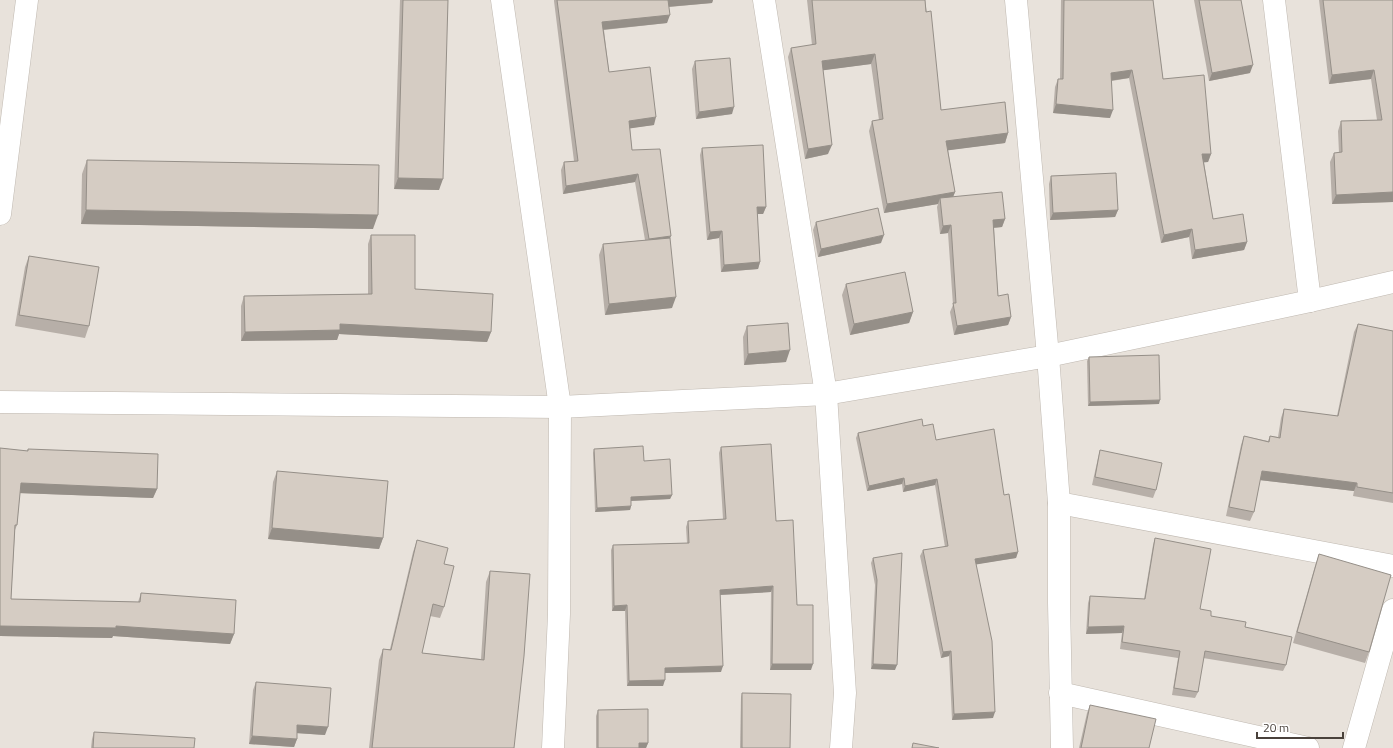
<svg xmlns="http://www.w3.org/2000/svg" width="1393" height="748" font-family="'Titillium Web',sans-serif">
  <style>
    .residential { fill: #e8e2db }
    .lines { fill: none; stroke-linecap: round; stroke-linejoin: round }
    .street-casing { stroke: #bfb8b0; stroke-width: 23 }
    .street { stroke: #fff; stroke-width: 22 }
    .wall { fill: #b7afa8 }
    .shaded-wall { fill: #958f88 }
    .building { fill: #d5ccc3; stroke: #958f88 }
  </style>
  <rect width="100%" height="100%" fill="#f5f1ed"/>
  <rect class="residential" x="0" y="0" width="1393" height="748"/>
  <g class="lines">
    <g class="street-casing">
      <g id="street">
        <path d="M502,0L560,407L559,614L553,748"/>
        <path d="M764,0L826,394L845,693L841,748"/>
        <path d="M1016,0L1048,356L1059,503V603L1062,748"/>
        <path d="M1274,0L1310,301"/>
        <path d="M0,214L27,0"/>
        <path d="M0,402L560,407L826,394L1048,356L1310,301L1393,282"/>
        <path d="M1059,503L1393,566"/>
        <path d="M1060,693L1308,748"/>
        <path d="M1354,748L1393,610"/>
      </g>
    </g>
    <use href="#street" class="street"/>
  </g>
  <g class="wall">
    <path d="M400,0H448L439,190L394,189Z"/>
    <path d="M554,0H713L712,3L669,7L667,23L604,30L609,72L654,125L630,128L632,150L670,239L672,308L605,315L599,255L603,244L645,240L635,182L563,194L561,170L564,162L574,161L554,1Z"/>
    <path d="M807,0H925L941,110L1008,133L1005,143L948,150L955,192L953,197L1005,219L1002,227L994,228L998,296L1011,317L1008,325L954,335L950,312L953,305L948,233L940,234L937,207L938,204L884,213L869,131L872,121L879,120L871,64L823,70L828,154L805,159L788,57L791,48L812,45Z"/>
    <path d="M1061,0H1153L1163,79L1211,154L1208,162H1204L1213,219L1247,242L1244,250L1192,259L1189,237L1161,243L1129,78L1112,81L1110,118L1053,113L1055,87L1058,79H1060Z"/>
    <path d="M1194,0H1241L1250,73L1209,81Z"/>
    <path d="M1319,0H1393V202L1332,204L1330,162L1334,153H1339L1338,131L1341,121L1377,120L1371,79L1329,84Z"/>
    <path d="M695,61L732,114L696,119L692,69Z"/>
    <path d="M702,148L766,207L763,214H757L760,262L758,269L721,272L719,238L707,240L700,155Z"/>
    <path d="M87,160L373,229L81,224L82,174Z"/>
    <path d="M1051,176L1118,210L1115,217L1050,220L1049,184Z"/>
    <path d="M816,222L881,243L818,257L813,230Z"/>
    <path d="M371,235L415,289L491,332L487,342L339,334L337,340L241,341V306L244,296L368,294V244Z"/>
    <path d="M29,256L89,326L85,338L15,326L25,267Z"/>
    <path d="M846,284L913,312L909,323L850,335L842,295Z"/>
    <path d="M1358,324L1393,331V503L1353,496L1354,491L1260,480L1254,512L1250,521L1226,516L1241,445L1244,436L1268,441L1270,436L1278,437L1281,418L1284,409L1337,416L1354,332Z"/>
    <path d="M747,326L786,362L744,365L743,337Z"/>
    <path d="M1089,357L1159,404L1088,406L1087,361Z"/>
    <path d="M923,426L936,440L1004,495L1018,552L1016,558L976,564L993,718L952,720L949,656L941,658L920,556L923,550L945,547L935,485L903,492L902,484L867,491L856,438L858,433Z"/>
    <path d="M721,447L776,521L797,605L811,670H770L771,592L720,595L721,672L665,673L663,686H627L625,611H612L611,550L613,545L687,543L686,527L688,521L723,519L719,453Z"/>
    <path d="M0,448L27,451L28,449L157,489L153,498L20,493L17,525L15,530L11,599L138,602L141,593L234,634L230,644L113,636L112,638L0,636Z"/>
    <path d="M594,449L644,461L672,495L670,499L631,501V506L630,510L595,512L593,453Z"/>
    <path d="M1100,450L1156,490L1153,498L1092,485L1098,458Z"/>
    <path d="M277,471L383,538L379,549L268,539L273,482Z"/>
    <path d="M1155,538L1200,609L1211,616L1245,627L1286,665L1283,671L1203,658L1198,692L1195,698L1172,695L1178,658L1120,649L1122,633L1086,634L1088,603L1090,596L1144,599L1153,545Z"/>
    <path d="M417,540L444,564V607L440,618L430,616L422,653L481,659L486,582L490,571L514,748H369L379,660L383,649H390L413,552Z"/>
    <path d="M1319,554L1369,652L1365,663L1293,643L1315,566Z"/>
    <path d="M873,558L895,670L871,669L875,585L871,563Z"/>
    <path d="M256,682L325,735L297,733V739L294,747L249,744L253,690Z"/>
    <path d="M742,693L790,748H740L741,697Z"/>
    <path d="M1090,705L1149,748H1079L1087,713Z"/>
    <path d="M598,710L648,743L646,748H596V716Z"/>
    <path d="M94,732L194,748H91L92,739Z"/>
  </g>
  <g class="shaded-wall">
    <path d="M668,0H713L712,3L666,7Z"/>
    <path d="M670,15L667,23L600,30L602,22Z"/>
    <path d="M875,54L871,64L818,71L822,61Z"/>
    <path d="M1253,65L1250,73L1209,81L1212,73Z"/>
    <path d="M1132,70L1129,78L1108,81L1111,73Z"/>
    <path d="M1374,70L1371,79L1329,84L1332,75Z"/>
    <path d="M1056,104L1113,110L1110,118L1053,113Z"/>
    <path d="M734,107L732,114L696,119L699,112Z"/>
    <path d="M656,117L654,125L626,129L629,121Z"/>
    <path d="M1008,133L1005,143L943,151L946,141Z"/>
    <path d="M832,145L828,154L805,159L808,149Z"/>
    <path d="M1202,154H1211L1208,162L1199,163Z"/>
    <path d="M638,174L635,182L563,194L566,186Z"/>
    <path d="M398,178L443,179L439,190L394,189Z"/>
    <path d="M955,192L951,202L940,198L938,204L884,213L887,204Z"/>
    <path d="M1393,192V202L1332,204L1336,195Z"/>
    <path d="M757,207H766L763,214H754Z"/>
    <path d="M86,210L378,215L373,229L81,224Z"/>
    <path d="M1118,210L1115,217L1050,220L1053,213Z"/>
    <path d="M1005,219L1002,227L990,228L993,220Z"/>
    <path d="M951,225L948,233L940,234L943,226Z"/>
    <path d="M1192,229L1189,237L1161,243L1164,235Z"/>
    <path d="M722,231L719,238L707,240L710,232Z"/>
    <path d="M884,235L881,243L818,257L821,249Z"/>
    <path d="M671,236L668,244L646,247L649,239Z"/>
    <path d="M1247,242L1244,250L1192,259L1195,250Z"/>
    <path d="M760,262L758,269L721,272L724,265Z"/>
    <path d="M676,297L672,308L605,315L609,304Z"/>
    <path d="M913,312L909,323L850,335L854,324Z"/>
    <path d="M1011,317L1008,325L954,335L957,326Z"/>
    <path d="M340,324L491,332L487,342L339,334L337,340L241,341L245,332Z"/>
    <path d="M790,350L786,362L744,365L748,354Z"/>
    <path d="M1160,400L1159,404L1088,406L1090,402Z"/>
    <path d="M1262,471L1357,483L1354,491L1259,480Z"/>
    <path d="M904,478L902,484L867,491L869,486Z"/>
    <path d="M937,479L935,485L903,492L905,486Z"/>
    <path d="M21,483L157,489L153,498L17,493Z"/>
    <path d="M672,495L670,499L629,501L631,497Z"/>
    <path d="M631,506L630,510L595,512L597,508Z"/>
    <path d="M272,528L383,538L379,549L268,539Z"/>
    <path d="M1018,552L1016,558L973,565L975,559Z"/>
    <path d="M773,586L771,592L718,595L720,590Z"/>
    <path d="M627,605L625,611H612L614,606Z"/>
    <path d="M0,626H116L234,634L230,644L113,636L112,638L0,636Z"/>
    <path d="M1124,626L1122,633L1086,634L1088,627Z"/>
    <path d="M951,651L949,656L941,658L943,652Z"/>
    <path d="M772,664H813L811,670H770Z"/>
    <path d="M873,664L897,665L895,670L871,669Z"/>
    <path d="M723,666L721,672L663,673L665,668Z"/>
    <path d="M665,680L663,686H627L629,681Z"/>
    <path d="M995,712L993,718L952,720L954,714Z"/>
    <path d="M297,725L328,727L325,735L295,733Z"/>
    <path d="M252,736L297,739L294,747L249,744Z"/>
    <path d="M639,743H648L646,748H637Z"/>
  </g>
  <g class="building">
    <path d="M403,0H448L443,179L398,178Z"/>
    <path d="M557,0H668L670,15L602,22L609,72L650,67L656,117L629,121L632,150L660,149L671,236L649,239L638,174L566,186L564,162L578,161Z"/>
    <path d="M812,0H925L926,12L931,11L941,110L1005,102L1008,133L946,141L955,192L887,204L872,121L883,119L875,54L822,61L832,145L808,149L791,48L816,44Z"/>
    <path d="M1064,0H1153L1163,79L1204,75L1211,154H1202L1213,219L1243,214L1247,242L1195,250L1192,229L1164,235L1132,70L1111,73L1113,110L1056,104L1058,79H1063Z"/>
    <path d="M1199,0H1241L1253,65L1212,73Z"/>
    <path d="M1323,0H1393V192L1336,195L1334,153L1342,152L1341,121L1382,120L1374,70L1332,75Z"/>
    <path d="M730,58L734,107L699,112L695,61Z"/>
    <path d="M763,145L766,207H757L760,262L724,265L722,231L710,232L702,148Z"/>
    <path d="M87,160L379,165L378,215L86,210Z"/>
    <path d="M1116,173L1118,210L1053,213L1051,176Z"/>
    <path d="M1002,192L1005,219L993,220L998,296L1008,294L1011,317L957,326L953,303H956L951,225L943,226L940,198Z"/>
    <path d="M878,208L884,235L821,249L816,222Z"/>
    <path d="M371,235H415V289L493,294L491,332L340,324V330L245,332L244,296L372,294Z"/>
    <path d="M670,238L676,297L609,304L603,244Z"/>
    <path d="M29,256L99,267L89,326L19,315Z"/>
    <path d="M905,272L913,312L854,324L846,284Z"/>
    <path d="M788,323L790,350L748,354L747,326Z"/>
    <path d="M1358,324L1393,331V493L1357,487V483L1262,471L1254,512L1229,507L1244,436L1269,442L1270,436L1280,438L1284,409L1338,416Z"/>
    <path d="M1159,355L1160,400L1090,402L1089,357Z"/>
    <path d="M922,419L923,426L933,424L936,440L994,429L1004,495L1009,494L1018,552L975,559L992,641L995,712L954,714L951,651L943,652L923,550L948,546L937,479L905,486L904,478L869,486L858,433Z"/>
    <path d="M771,444L776,521L793,520L797,605H813V664H772L773,586L720,590L723,666L665,668V680L629,681L627,605L614,606L613,545L689,543L688,521L726,519L721,447Z"/>
    <path d="M643,446L644,461L670,459L672,495L631,497V506L597,508L594,449Z"/>
    <path d="M0,448L28,451V449L158,454L157,489L21,483L17,525H15L11,599L140,602L141,593L236,600L234,634L116,626V628L0,626Z"/>
    <path d="M1100,450L1162,463L1156,490L1095,477Z"/>
    <path d="M277,471L388,481L383,538L272,528Z"/>
    <path d="M1155,538L1211,549L1200,609L1211,611V616L1246,622L1245,627L1292,637L1286,665L1205,651L1198,692L1174,688L1180,651L1122,642L1124,626L1088,627L1090,596L1145,599Z"/>
    <path d="M417,540L448,548L444,564L454,566L444,607L433,604L422,653L484,660L490,571L530,574L524,656L514,748H372L383,649L391,650Z"/>
    <path d="M902,553L897,665L873,664L877,580L873,558Z"/>
    <path d="M1319,554L1391,575L1369,652L1297,632Z"/>
    <path d="M256,682L331,688L328,727L297,725V739L252,736Z"/>
    <path d="M742,693L791,694L790,748H742Z"/>
    <path d="M1090,705L1156,719L1149,748H1081Z"/>
    <path d="M648,709V743H639V748H598V710Z"/>
    <path d="M94,732L195,738L194,748H93Z"/>
    <path d="M913,743L939,748H912Z"/>
  </g>
  <path d="M1257 732v6h86v-6" fill="none" stroke="#49413b" stroke-width="2"/>
  <text x="1263" y="732" font-size="12" fill="#49413b" stroke="#ffffff" stroke-width="3" paint-order="stroke">20 m</text>
</svg>
